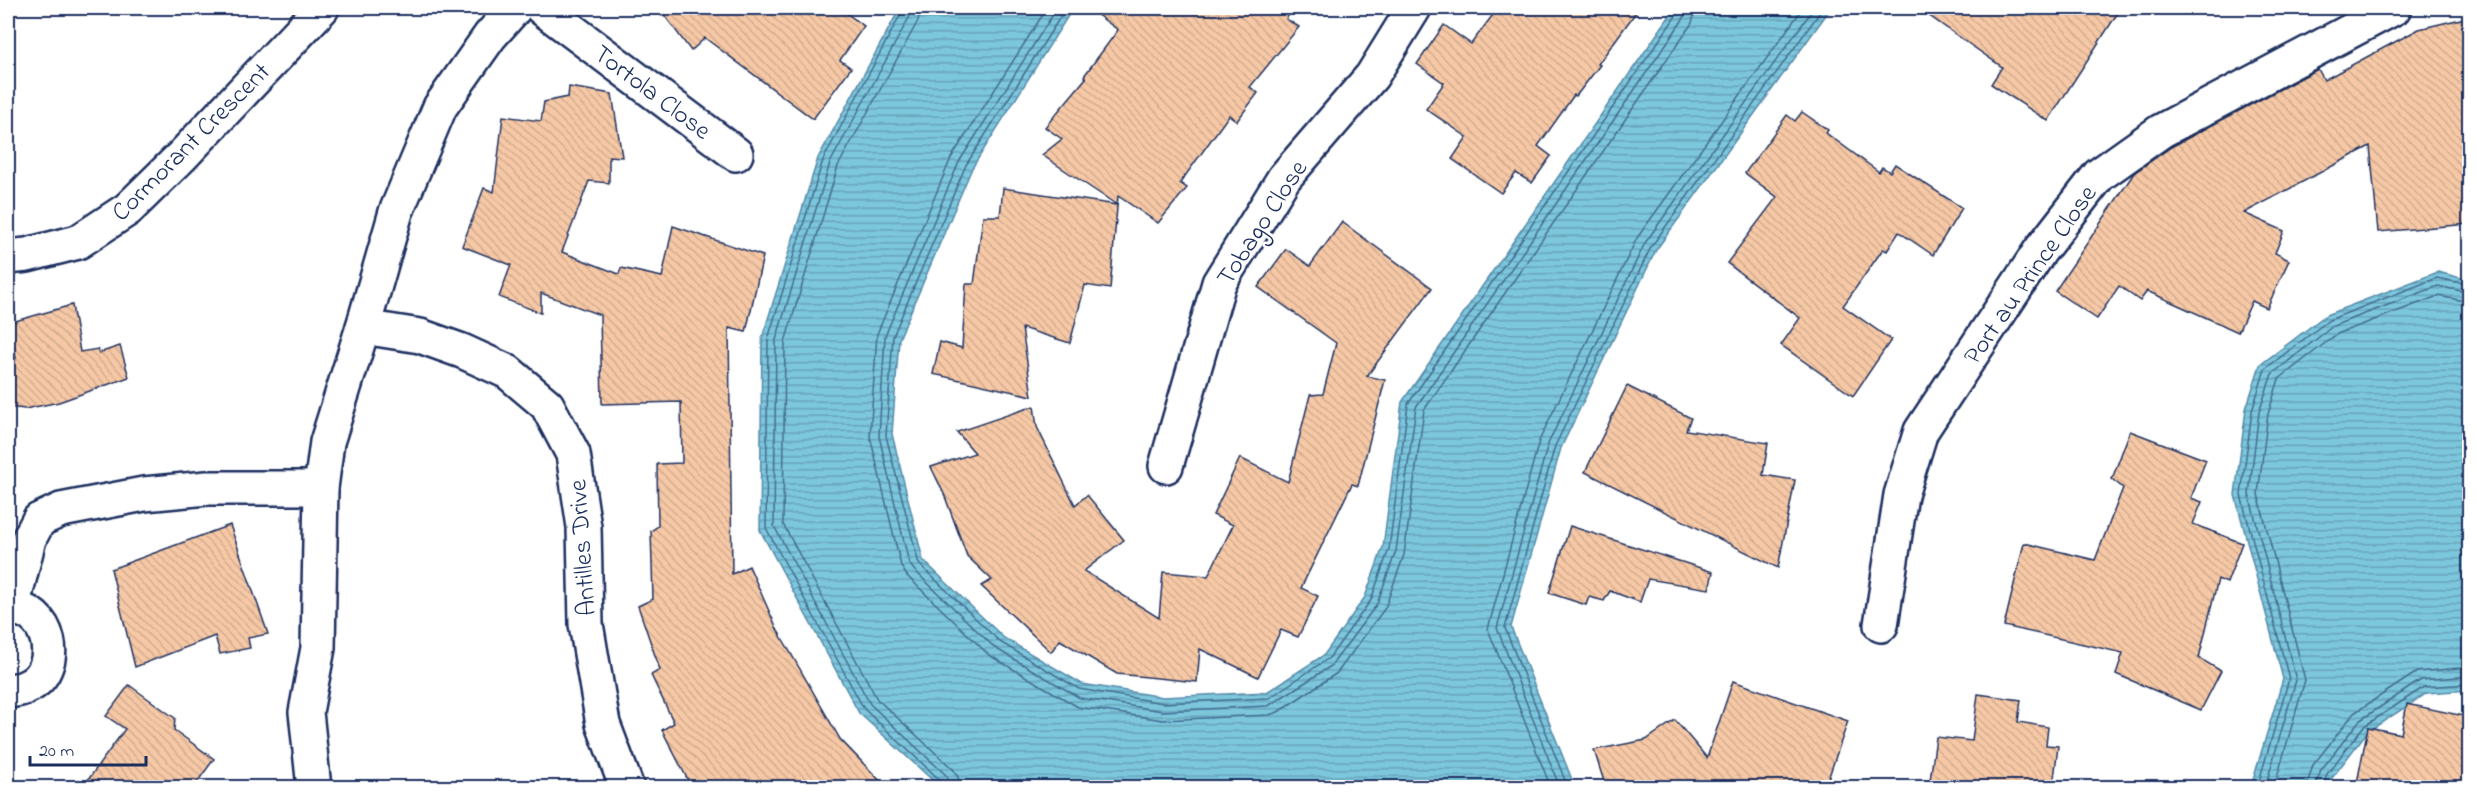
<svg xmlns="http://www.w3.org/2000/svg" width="2477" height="795" font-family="'Indie Flower',sans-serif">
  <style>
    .water { fill: url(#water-rules); stroke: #568aaa; stroke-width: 1.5 }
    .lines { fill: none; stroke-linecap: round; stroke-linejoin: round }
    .shore { stroke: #426c91; stroke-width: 1.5 }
    .building { fill: url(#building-back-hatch); stroke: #1b2f5e; stroke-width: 1.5 }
    .minor-casing { stroke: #1b2f5e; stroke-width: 38 }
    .minor { stroke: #fff; stroke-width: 33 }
    .labels { text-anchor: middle; stroke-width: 5; stroke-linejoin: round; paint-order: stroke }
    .street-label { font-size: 26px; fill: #1b2f5e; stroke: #fff }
  </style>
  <defs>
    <pattern id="water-rules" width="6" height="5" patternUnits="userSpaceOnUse" patternTransform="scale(1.5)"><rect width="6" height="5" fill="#7dc7dd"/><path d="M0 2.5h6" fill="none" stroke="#66a2b6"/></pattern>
    <pattern id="building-back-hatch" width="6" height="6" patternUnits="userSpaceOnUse" patternTransform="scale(1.5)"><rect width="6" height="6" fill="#f6c8a5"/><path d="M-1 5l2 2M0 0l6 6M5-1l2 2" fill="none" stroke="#d2ac90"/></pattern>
  </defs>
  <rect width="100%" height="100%" fill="#fff"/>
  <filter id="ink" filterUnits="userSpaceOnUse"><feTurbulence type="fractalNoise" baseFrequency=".0167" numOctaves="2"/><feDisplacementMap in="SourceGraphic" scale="12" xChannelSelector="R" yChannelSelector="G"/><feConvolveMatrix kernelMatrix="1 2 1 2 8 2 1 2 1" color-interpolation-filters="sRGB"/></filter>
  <g filter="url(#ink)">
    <g class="water">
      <path d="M900,8H1073L972,168L899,339L892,434L923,560L1004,638L1082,684L1163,697L1267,692L1324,655L1365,597L1383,547L1402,402L1675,8H1831L1656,250L1561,448L1511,627L1575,787H940L859,713L760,530L762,338L818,158Z"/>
      <path d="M2438,272L2469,280V690L2427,693L2367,732L2332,778L2328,787H2251L2283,679L2235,495L2246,409L2260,365L2326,315Z"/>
    </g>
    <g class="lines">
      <g class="shore">
        <path d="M904,8L823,160L768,339L766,528L864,709L941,781L943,788"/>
        <path d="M912,8L910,16L830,163L776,340L774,526L870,704L947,776L951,788"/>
        <path d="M921,8L918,21L838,166L785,342L783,524L877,699L953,769L958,777L960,788"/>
        <path d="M1047,8L951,158L877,334L870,436L901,566L907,576L989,655L1078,707L1163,720L1269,715L1278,712L1337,673L1385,608L1404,555L1424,410L1692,23L1696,8"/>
        <path d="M1057,8L959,162L885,336L879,436L909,563L914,570L995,648L1080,698L1163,711L1268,706L1331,666L1377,604L1396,551L1416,407L1684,18L1687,8"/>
        <path d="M1066,8L966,165L893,336L886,436L919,564L1000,642L1079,689L1163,703L1269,698L1329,658L1371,600L1389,549L1408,404L1678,13L1679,8"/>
        <path d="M1551,788L1488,629L1539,441L1637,238L1803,8"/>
        <path d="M1560,788L1497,628L1548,444L1645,243L1814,8"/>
        <path d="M1568,788L1505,628L1555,446L1651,247L1823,8"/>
        <path d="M2257,788L2289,679L2241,495L2252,411L2265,369L2329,320L2437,278L2470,285"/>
        <path d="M2265,788L2296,680L2249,494L2259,412L2272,374L2333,326L2438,286L2470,293"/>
        <path d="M2274,788L2305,680L2258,494L2268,414L2279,379L2337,334L2438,296L2470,302"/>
        <path d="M2306,788L2313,765L2354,713L2417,672L2470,667"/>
        <path d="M2315,788L2321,770L2359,721L2421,680L2470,676"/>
        <path d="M2323,788L2327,774L2363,727L2424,687L2470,684"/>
      </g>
    </g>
    <g class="building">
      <path d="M659,8H839L864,26L840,60L851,68L813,119L705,38L691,51Z"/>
      <path d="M1088,8H1293L1286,19L1299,27L1250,87L1258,93L1237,121L1229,115L1180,183L1187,188L1158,223L1118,196L1110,289L1085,285L1070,343L1022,328L1032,396L933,374L940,342L962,348L966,284H974L983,216H1000L1003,188L1117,205L1042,155L1062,139L1045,127L1086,78L1084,76L1118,30Z"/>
      <path d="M1498,8H1639L1598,64L1600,65L1576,96L1574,95L1538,146L1551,156L1532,183L1516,173L1501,193L1452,159L1467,137L1426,109L1444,83L1417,64L1444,25L1471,44Z"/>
      <path d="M1918,8H2121L2048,121L1991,84L2002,67Z"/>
      <path d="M2469,17V224L2378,232L2370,146L2244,213L2284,231L2275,253L2289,260L2267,308L2252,301L2238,332L2147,291L2140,301L2119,286L2097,319L2055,291L2134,173L2171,147L2318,69L2324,80L2419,29Z"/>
      <path d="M569,87L612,94L622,157L609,156V183L589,181L562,252L619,274L621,268L662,277L673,226L763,256L746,332L729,328L732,574L749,566L777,629L840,739L887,788H692L662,730L674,723L651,675L660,670L638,606L653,599L651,531L658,526L657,464L682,463L681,402L602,404L600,315L541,293V313L499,297L511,265L462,246L484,188L494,192L503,116L541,121L544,102L568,97Z"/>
      <path d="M1802,112L1828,130L1826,133L1879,172L1882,167L1890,172L1895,164L1962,208L1933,255L1899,232L1887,251L1883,249L1843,306L1891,340L1853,396L1781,345L1800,318L1727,263L1777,197L1745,173L1787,115L1795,121Z"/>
      <path d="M1342,222L1432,288L1367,376L1385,380L1358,486L1352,484L1301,588L1318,596L1298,637L1281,630L1258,677L1200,649L1197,682L1117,674L1060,640L1051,652L981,586L992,580L967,556L944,494L931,467L975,453L957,432L1034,406L1037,427L1075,505L1087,495L1124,540L1084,571L1159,618L1163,572L1208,576L1233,525L1213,515L1240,458L1288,482L1310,395L1323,394L1336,343L1258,287L1286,249L1310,266Z"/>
      <path d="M72,305L80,352L98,349L99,353L120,346L129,377L59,402L25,409L8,407V359L16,358L8,323Z"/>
      <path d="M1627,386L1691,418L1686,430L1768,443L1763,475L1795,480L1778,568L1585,472Z"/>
      <path d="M2130,431L2206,460L2191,498L2202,502L2193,524L2242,543L2227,583L2218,579L2199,658L2221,671L2201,710L2116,674L2123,653L2004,626L2024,543L2095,560L2123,488L2112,479Z"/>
      <path d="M230,525L268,634L248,638L250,648L220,654L215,636L135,667L111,569Z"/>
      <path d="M1570,526L1713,572L1709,589L1648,579L1640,602L1610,591L1604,601L1589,597L1586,605L1549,593Z"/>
      <path d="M1733,681L1848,721L1825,788H1606L1594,750L1646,740L1675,720L1707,758Z"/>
      <path d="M129,685L175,718L174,730L214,759L193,788H82L125,729L106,716Z"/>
      <path d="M1978,694L2021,700L2018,722L2048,727L2046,745L2058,746L2053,787L2028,784L2027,788H1929L1936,737L1972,741Z"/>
      <path d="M2407,704L2469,717V788H2356L2368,727L2401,734Z"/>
    </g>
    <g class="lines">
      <g class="minor-casing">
        <g id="minor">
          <path d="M542,8L736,154"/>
          <path d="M8,257L27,255L78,242L128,209L182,156L322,8"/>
          <path d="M363,327L420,336L462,351L508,372L547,405L573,454L584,527L586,624L603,724L627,788"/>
          <path d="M1166,466L1219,283L1284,178L1372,76L1414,8"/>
          <path d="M12,608L29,539L39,520L61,510L144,494L207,488H321"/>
          <path d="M8,609C50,604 65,671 26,687C21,690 13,690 8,691"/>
          <path d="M1881,625L1901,495L1921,431L2040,251L2099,175L2161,131L2394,8"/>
          <path d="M314,788L306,712L318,648L321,488L327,442L363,327L396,212L440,107L490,36L515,8"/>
        </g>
      </g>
      <use href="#minor" class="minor"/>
    </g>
  </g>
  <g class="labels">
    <g class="street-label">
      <text transform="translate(653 91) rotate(37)" y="9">Tortola Close</text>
      <text transform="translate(190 141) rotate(-45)" y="9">Cormorant Crescent</text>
      <text transform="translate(1261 222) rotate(-57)" y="9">Tobago Close</text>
      <text transform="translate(2029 274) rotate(-55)" y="9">Port au Prince Close</text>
      <text transform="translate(581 548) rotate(-94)" y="9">Antilles Drive</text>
    </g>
  </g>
  <rect width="2477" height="795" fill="none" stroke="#fff" stroke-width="30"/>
  <rect x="15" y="15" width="2447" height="765" fill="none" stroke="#1b2f5e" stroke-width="2" filter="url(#ink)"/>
  <path d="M30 756v9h116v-9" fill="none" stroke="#1b2f5e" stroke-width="3"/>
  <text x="39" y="756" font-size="18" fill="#1b2f5e" stroke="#ffffff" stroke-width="4.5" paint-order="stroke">20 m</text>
</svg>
